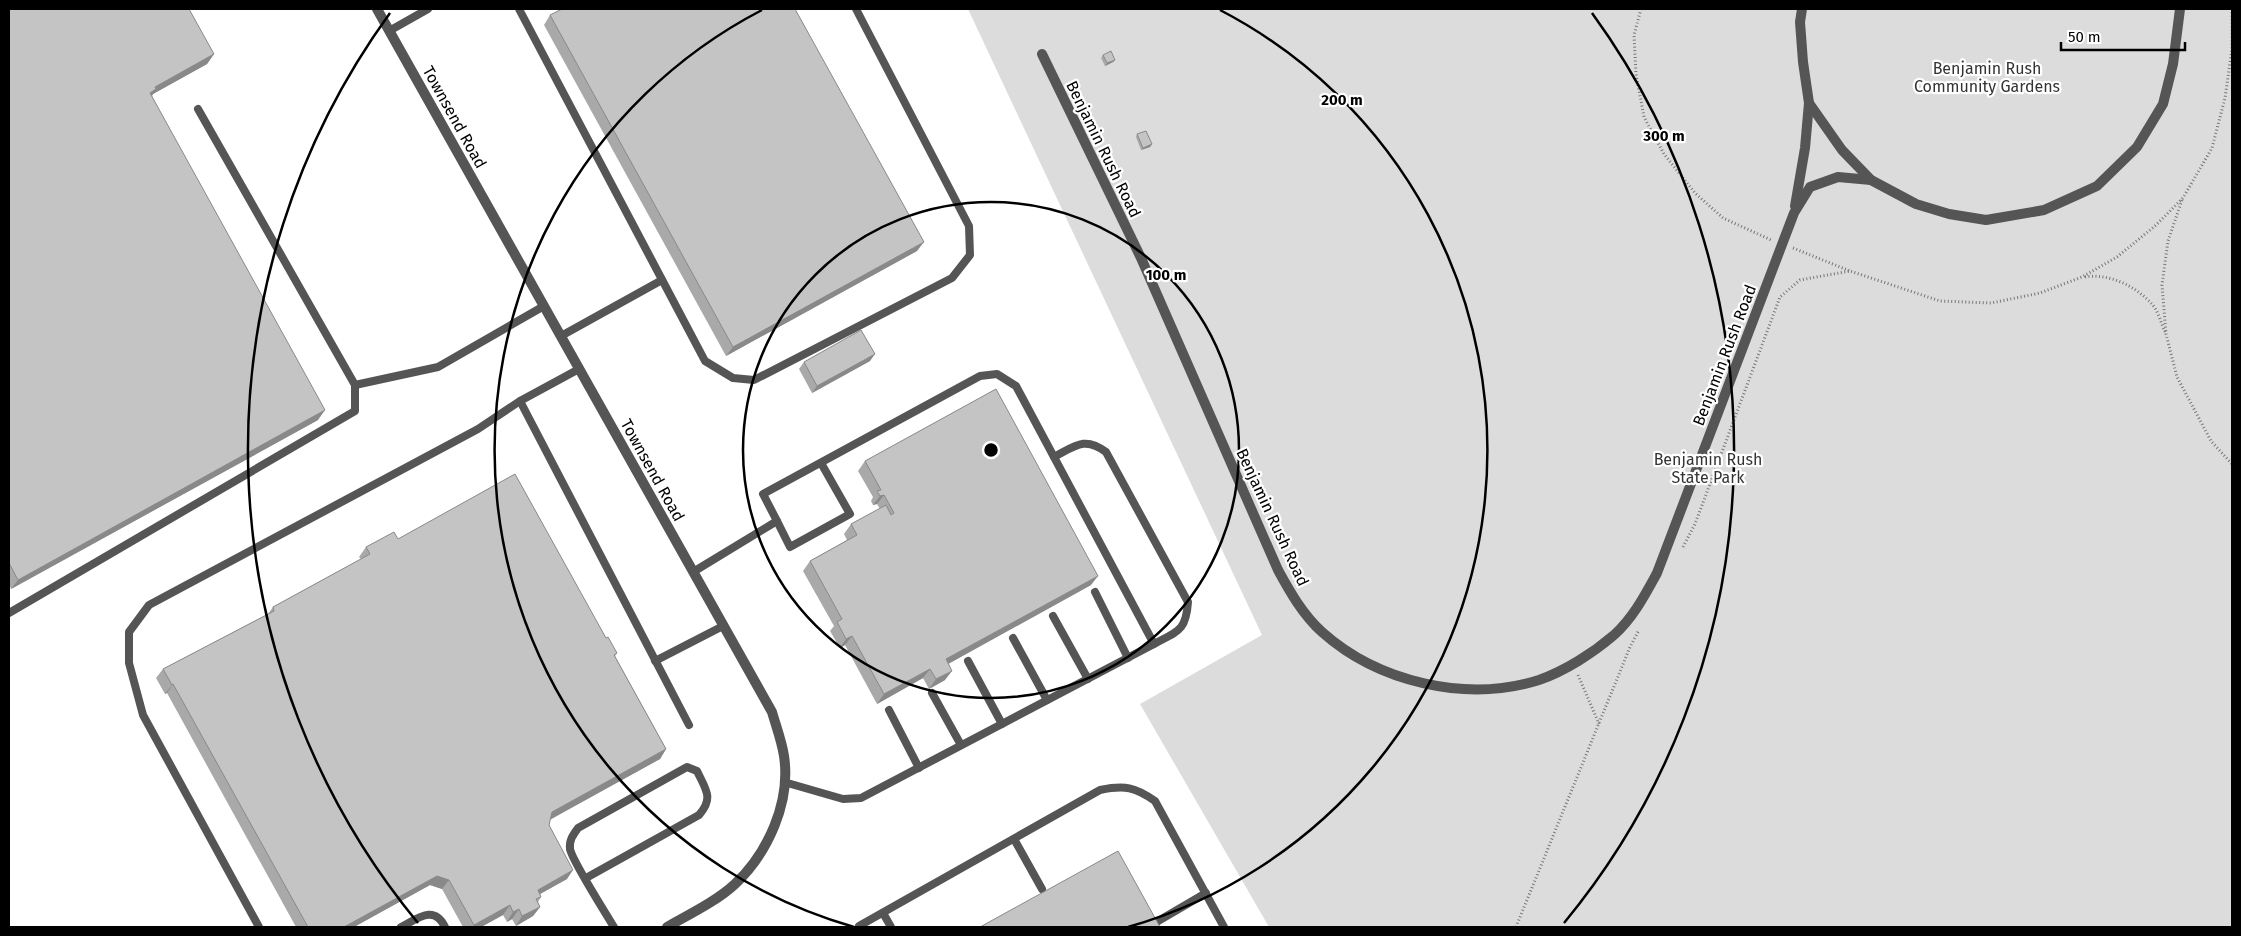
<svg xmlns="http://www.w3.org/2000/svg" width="2241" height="936" font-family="'Fira Sans',sans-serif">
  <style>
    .green { fill: #dcdcdc }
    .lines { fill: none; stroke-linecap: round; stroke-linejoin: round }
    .path { stroke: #777; stroke-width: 3; stroke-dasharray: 1 2.5; stroke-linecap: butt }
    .service { stroke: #555; stroke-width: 8 }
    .minor { stroke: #555; stroke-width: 10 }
    .wall { fill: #a9a9a9 }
    .shaded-wall { fill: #898989 }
    .building { fill: #c4c4c4; stroke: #898989 }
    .ring { fill: none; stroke: #000; stroke-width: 2.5 }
    .labels { text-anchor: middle; stroke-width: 4.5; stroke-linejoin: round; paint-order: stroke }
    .park-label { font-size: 16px; fill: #333; stroke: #fff }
    .street-label { font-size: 16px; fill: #000; stroke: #fff }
    .centre { fill: #000; stroke: #fff; stroke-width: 2.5 }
    .ring-label { font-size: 15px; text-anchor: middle; font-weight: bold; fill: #000; stroke: #fff; stroke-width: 4.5; stroke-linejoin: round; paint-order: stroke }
  </style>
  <rect width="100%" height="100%" fill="#fff"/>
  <path class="green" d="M968,9H2232V927H1269L1140,704L1262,635Z"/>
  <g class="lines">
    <g class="path">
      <path d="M1641,9L1634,35L1636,74L1644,117L1664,154L1695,193L1723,218L1771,240"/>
      <path d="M2182,200L2168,241L2162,285L2166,334L2177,377L2211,441L2232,464"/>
      <path d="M1793,248L1850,271"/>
      <path d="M2085,277C2109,273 2135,286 2151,303C2158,310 2161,323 2165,332"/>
      <path d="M1683,547L1695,524L1780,297L1800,280L1850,271L1940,301L1991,303L2040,293L2082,277L2117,257L2155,226L2183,198L2212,148L2225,98L2232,49V9"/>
      <path d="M1578,675L1599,724"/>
      <path d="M1516,927L1630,647L1639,630"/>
    </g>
    <g class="service">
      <path d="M519,9L705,361L733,378L754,380L952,278L970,255L969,226L856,9"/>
      <path d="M389,31L428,9"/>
      <path d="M561,336L662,280"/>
      <path d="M355,385L438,367L544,306"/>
      <path d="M520,401L689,725"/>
      <path d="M1054,457C1075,446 1085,436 1106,452L1188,602C1186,631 1178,631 1154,644"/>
      <path d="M777,521L790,547L850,514L821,463"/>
      <path d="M693,572L777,521L763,494L980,376L997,374L1016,386L1154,644L861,798L843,799L784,782"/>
      <path d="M1095,592L1128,658"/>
      <path d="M9,613L355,411V385L198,109"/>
      <path d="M1053,616L1088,679"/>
      <path d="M1013,638L1047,700"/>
      <path d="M655,661L723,626"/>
      <path d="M968,661L1002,724"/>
      <path d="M932,693L961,745"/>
      <path d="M889,710L919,768"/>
      <path d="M1014,839L1042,889"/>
      <path d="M586,878L699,815C714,798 706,790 697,771L687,767L578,828C573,835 569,840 570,849C572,860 606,914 614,927"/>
      <path d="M883,913L891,927"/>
      <path d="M1153,924L1206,893"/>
      <path d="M859,926L1100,790C1125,785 1135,787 1155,801L1224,927"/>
      <path d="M259,927L143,715L129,663V632L149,605L478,429L520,401L579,369"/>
      <path d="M401,927C417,919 434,904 445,927"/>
    </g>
    <g class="minor">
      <path d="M377,9L772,712C776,726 782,742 784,756C791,802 768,853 735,884C717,901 688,915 667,927"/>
      <path d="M1802,9L1800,22L1803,62L1809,103L1842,150L1871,180L1916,204L1949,214L1986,220L2044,210L2097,186L2137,147L2163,104L2173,64L2180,9"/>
      <path d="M1042,54L1141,258L1278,570C1290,592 1303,615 1322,632C1378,682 1466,703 1539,680C1565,671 1593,653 1614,635C1633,618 1645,595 1657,573L1794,213L1810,187L1838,177L1871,180"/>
      <path d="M1795,206L1805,148L1809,103"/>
    </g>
  </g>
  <g class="wall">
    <path d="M9,9L214,54L207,64L153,94L152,96L318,420L11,589L9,584Z"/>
    <path d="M550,15L917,251L726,356L544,25Z"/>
    <path d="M1103,55L1115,60L1113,62L1105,66L1101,58Z"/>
    <path d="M1137,134L1152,144L1150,147L1141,150L1136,137Z"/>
    <path d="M870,361L812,393L799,369L804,362Z"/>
    <path d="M865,461L1091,585L948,664L945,680L929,689L923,678L877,704L845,645L840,648L830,631L834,626L803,571L810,561L847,540L844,534L851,524L880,509L877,504L873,505L871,501L873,497L858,471Z"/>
    <path d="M398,539L606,638L617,653L615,656L666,749L660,759L550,819L549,825L567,879L540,894L541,897L538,902L540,907L533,916L516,926L512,919L507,922L503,915L481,927H463L442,889L430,885L354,927H296L167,693L165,694L156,678L163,669L268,614L273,607L361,559L359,557L366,547Z"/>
  </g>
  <g class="shaded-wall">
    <path d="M214,54L207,64L153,94L150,99V93L155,87Z"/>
    <path d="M1115,60L1113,62L1105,66L1107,63Z"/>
    <path d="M1152,144L1150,147L1141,150L1143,148Z"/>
    <path d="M924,242L917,251L726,356L733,347Z"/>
    <path d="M875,354L870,361L812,393L817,386Z"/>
    <path d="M325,410L318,420L11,589L18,580Z"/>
    <path d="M884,495L877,504L873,505L880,496Z"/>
    <path d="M1098,576L1091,585L939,669L946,659Z"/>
    <path d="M852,636L845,645L840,648L846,639Z"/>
    <path d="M930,669L923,678L877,704L884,694Z"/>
    <path d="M952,671L945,680L929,689L936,679Z"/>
    <path d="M173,684L167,693L165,694L172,685Z"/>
    <path d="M666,749L660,759L546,822L552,812Z"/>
    <path d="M573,870L567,879L531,899L538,890Z"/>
    <path d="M437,876L449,880L442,889L430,885L354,927H344Z"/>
    <path d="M510,905L503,915L481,927H472L474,925Z"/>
    <path d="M540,907L533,916L516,926L522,916Z"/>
    <path d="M519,909L512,919L507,922L513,912Z"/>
  </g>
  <g class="building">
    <path d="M9,9H189L214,54L155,87L156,89L150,93L325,410L18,580L9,563Z"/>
    <path d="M562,9H795L924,242L733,347L550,15Z"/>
    <path d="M1111,51L1115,60L1107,63L1103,55Z"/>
    <path d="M1146,131L1152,144L1143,148L1137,134Z"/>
    <path d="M861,330L875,354L817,386L804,362Z"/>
    <path d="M996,389L1098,576L946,659L952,671L936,679L930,669L884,694L852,636L846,639L837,622L842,619L810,561L857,535L851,524L886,505L891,515L894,513L884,495L880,496L877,491L881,490L865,461Z"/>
    <path d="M515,474L606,638L608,637L617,653L614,655L666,749L552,812L549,825L573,870L538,890L541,897L536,899L540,907L522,916L519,909L513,912L510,905L474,925L449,880L437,876L344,927H308L173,684L172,685L163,669L274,611L273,607L370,554L366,547L394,532L398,539Z"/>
    <path d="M1118,851L1160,927H980Z"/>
  </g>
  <g class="ring">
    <circle cx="991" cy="450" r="248"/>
    <path d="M854 927A496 496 0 0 1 762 10M1220 10A496 496 0 0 1 1128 927"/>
    <path d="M418 923A743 743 0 0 1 390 13M1592 13A743 743 0 0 1 1564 923"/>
  </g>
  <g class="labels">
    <g class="park-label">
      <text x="1987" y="74">Benjamin Rush<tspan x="1987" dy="18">Community Gardens</tspan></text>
      <text x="1708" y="465">Benjamin Rush<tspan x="1708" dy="18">State Park</tspan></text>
    </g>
    <g class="street-label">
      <text transform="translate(455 117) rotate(61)" y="6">Townsend Road</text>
      <text transform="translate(1104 149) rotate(64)" y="6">Benjamin Rush Road</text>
      <text transform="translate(1724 355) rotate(-69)" y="6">Benjamin Rush Road</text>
      <text transform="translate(653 470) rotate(61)" y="6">Townsend Road</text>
      <text transform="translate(1273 517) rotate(65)" y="6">Benjamin Rush Road</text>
    </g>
  </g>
  <circle cx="991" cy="450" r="8" class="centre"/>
  <g class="ring-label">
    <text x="1342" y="105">200 m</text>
    <text x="1664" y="141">300 m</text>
    <text x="1166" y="280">100 m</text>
  </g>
  <rect width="2241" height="936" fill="none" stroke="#000000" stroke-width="20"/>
  <path d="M2061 42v8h124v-8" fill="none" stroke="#000000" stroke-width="2.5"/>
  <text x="2068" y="42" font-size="15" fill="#000000" stroke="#ffffff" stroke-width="4" paint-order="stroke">50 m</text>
</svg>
